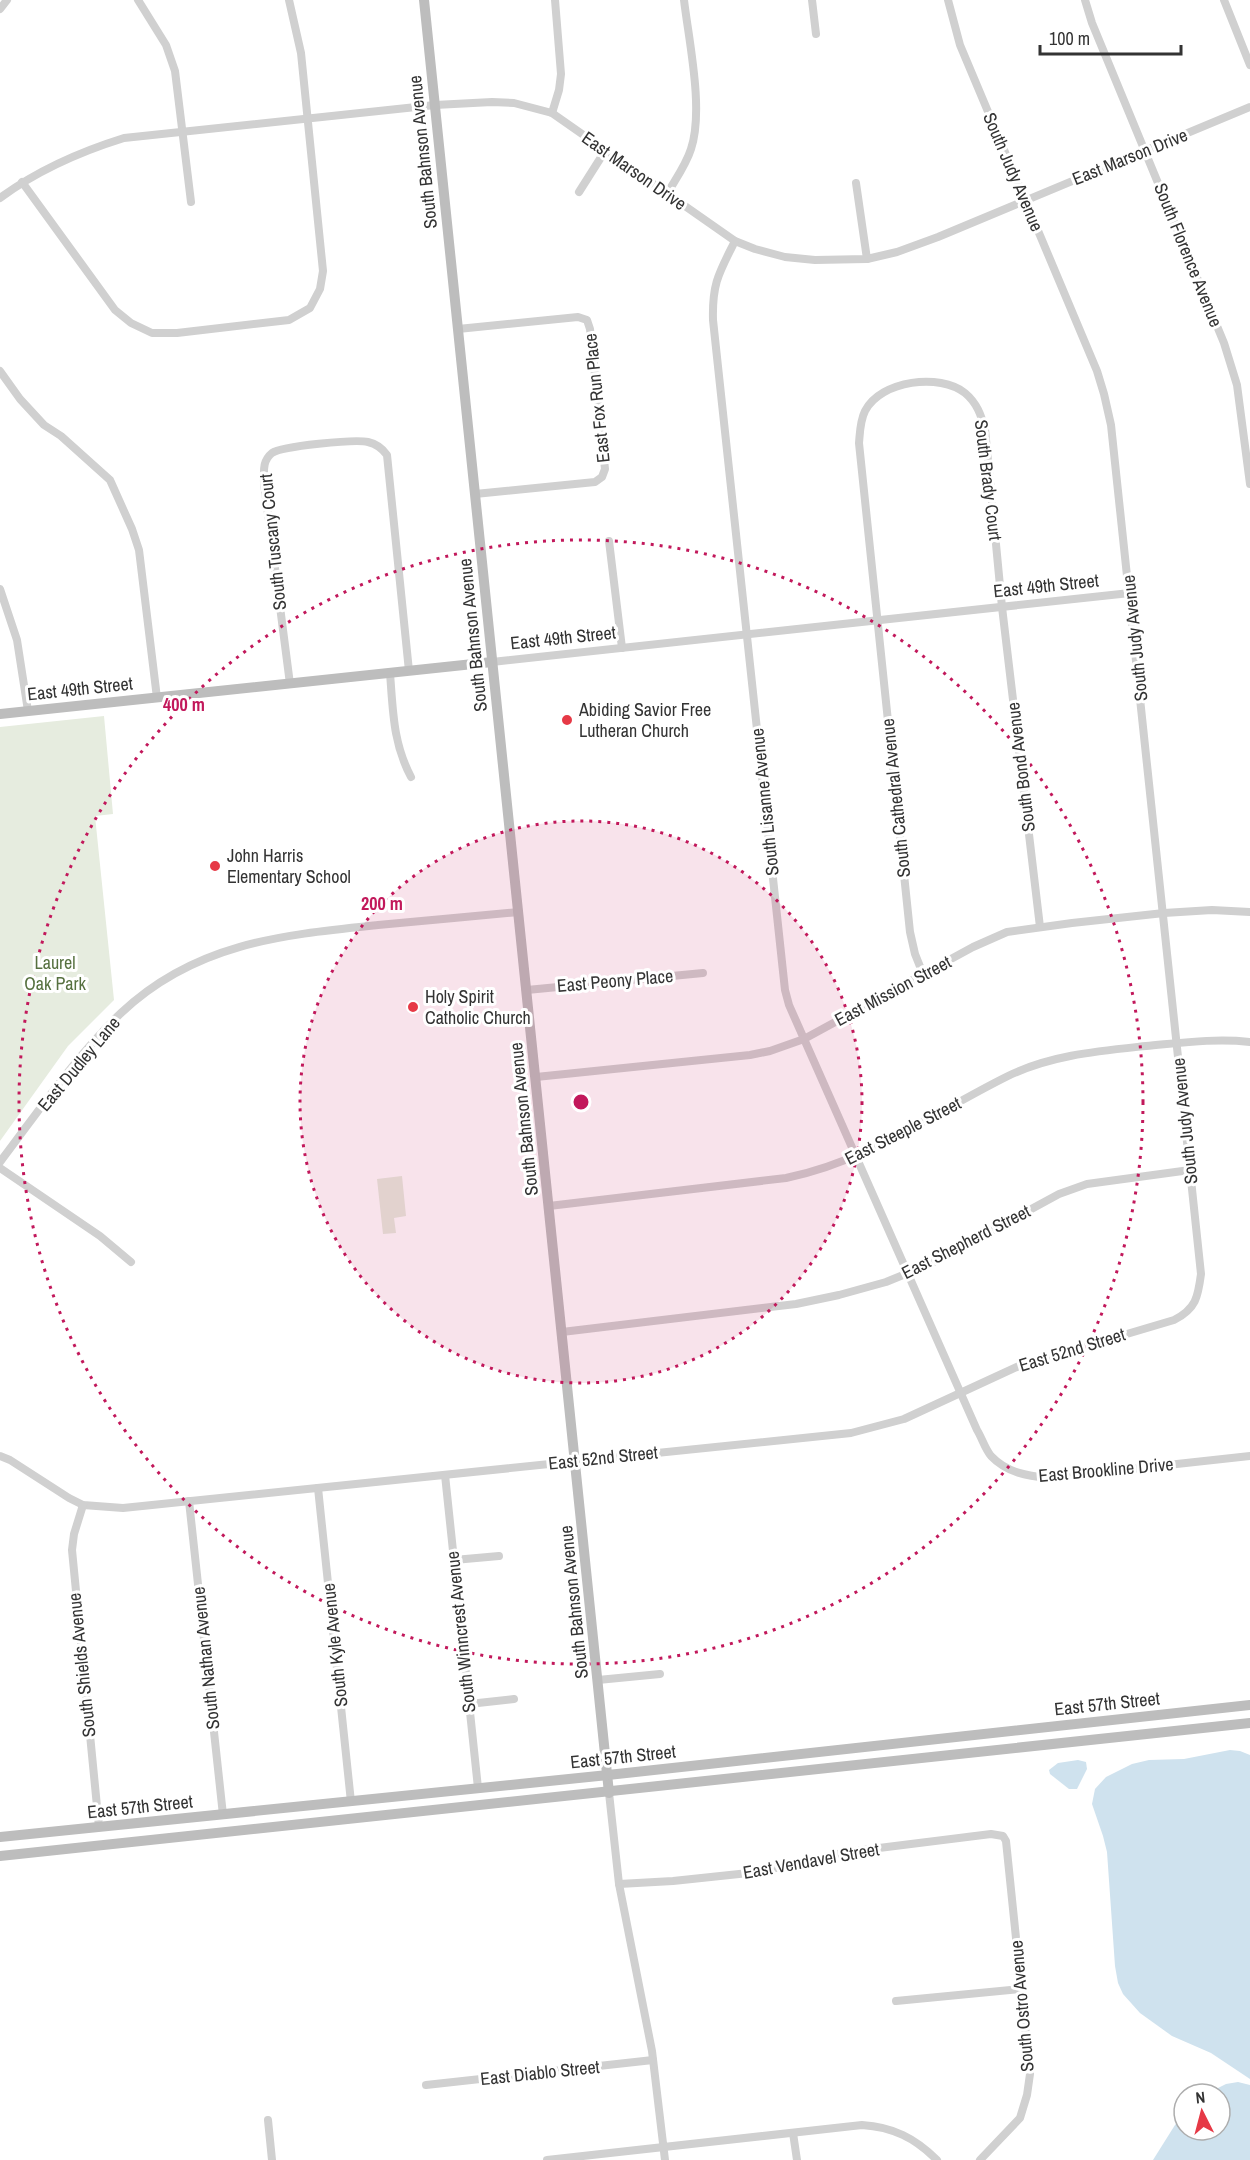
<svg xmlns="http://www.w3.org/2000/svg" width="1250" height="2160" font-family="'Archivo Narrow',sans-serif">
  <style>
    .green { fill: #e6ecdf }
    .water { fill: #cfe2ee }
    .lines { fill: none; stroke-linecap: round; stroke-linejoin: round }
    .street { stroke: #d0d0d0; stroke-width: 8 }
    .secondary { stroke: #bdbdbd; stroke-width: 10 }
    .ring { fill: none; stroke: #c2185b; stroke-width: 3; stroke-dasharray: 3 6 }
    .poi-dot { fill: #e63946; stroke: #fff; stroke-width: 2 }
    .labels { text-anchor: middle; stroke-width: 6; stroke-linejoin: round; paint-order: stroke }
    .street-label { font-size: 18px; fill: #333; stroke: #fff }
    .poi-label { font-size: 18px; fill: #333; stroke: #fff; text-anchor: start }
    .park-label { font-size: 18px; fill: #56703f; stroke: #fff }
    .centre { fill: #c2185b; stroke: #fff; stroke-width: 3 }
    .ring-label { font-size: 18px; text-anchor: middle; font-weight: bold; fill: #c2185b; stroke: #fff; stroke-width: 6; stroke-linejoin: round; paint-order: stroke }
  </style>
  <rect width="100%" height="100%" fill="#fff"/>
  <g class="green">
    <path d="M104,716L113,814L95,816L114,1000L68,1046L0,1141V727Z"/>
    <path d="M402,1176L406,1216L394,1218L396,1233L383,1234L377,1179Z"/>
  </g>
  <g class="water">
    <path d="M1230,1750L1240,1751L1250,1755V2079L1211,2053L1172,2036L1140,2013L1123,1994L1118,1983L1115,1966L1107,1852L1103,1836L1092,1804L1095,1789L1106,1777L1132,1764L1149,1760L1184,1759Z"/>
    <path d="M1078,1760L1086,1762L1087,1769L1077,1789H1069L1050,1774L1049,1770L1058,1763Z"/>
    <path d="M1238,2082L1250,2085V2160H1153L1175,2125L1184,2114V2130H1220V2094H1206L1226,2084Z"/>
  </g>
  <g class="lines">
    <g class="street">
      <path d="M138,0L166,45L175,71L191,202"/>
      <path d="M812,0L816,34"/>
      <path d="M1085,0L1092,23L1224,343L1237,385L1250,484"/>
      <path d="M1224,0L1250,65"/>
      <path d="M0,9L7,0"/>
      <path d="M552,113L559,90L561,74L555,0"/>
      <path d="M22,182L115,310L131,323L152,333H177L289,320L310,308L320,289L323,271L301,53L289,0"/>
      <path d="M856,183L867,259"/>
      <path d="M579,192L605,151"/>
      <path d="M667,194C675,180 686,165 691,149C704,110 689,42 684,0"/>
      <path d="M0,198C38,170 79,152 124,138L435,105L492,102L514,103L552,113L735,241L755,249L785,257L815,260L867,259L897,252L938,237L1250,107"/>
      <path d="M735,241C719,273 712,283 713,320L785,990L789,1005L977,1430C982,1438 985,1449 991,1456C1007,1473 1028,1476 1049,1478L1250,1456"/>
      <path d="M458,329L578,317L587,320L590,329L605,469L602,477L595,482L475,494"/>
      <path d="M0,371L20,399L44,425L61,436L110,480L132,529L139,550L157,698"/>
      <path d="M609,541L622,648"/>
      <path d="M0,589L17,640L28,711"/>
      <path d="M492,662L1130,593"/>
      <path d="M390,673C393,711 393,743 411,777"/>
      <path d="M290,684L264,483C264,472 262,461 272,453C282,446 355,439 368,442C377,444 382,448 387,455L409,671"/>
      <path d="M923,974L915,954L910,932L859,443C860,432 860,421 865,411C881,380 940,373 965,393C977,403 981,415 985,429L1002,607L1040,927"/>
      <path d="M527,990L703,973"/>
      <path d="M536,1077L750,1055L770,1051L804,1039L973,947L1007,932L1072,923L1164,913L1212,910L1250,912"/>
      <path d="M0,1162C38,1112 75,1057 121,1013C195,943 282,935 378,925C425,921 472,916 519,912"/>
      <path d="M0,1168L100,1236L131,1262"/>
      <path d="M549,1206L786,1178C867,1162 935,1112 1008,1076C1051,1055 1099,1051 1146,1046C1180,1043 1215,1038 1250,1042"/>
      <path d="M562,1332L796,1304L839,1295L886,1282L930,1264L1059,1194L1087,1184L1190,1170"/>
      <path d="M0,1456L10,1460L69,1498L83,1505L123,1508L851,1433L904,1419L1019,1366L1174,1320C1196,1309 1198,1297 1201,1274L1111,425L1104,394L1097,371L960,45L948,0"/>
      <path d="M445,1475L478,1788"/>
      <path d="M318,1488L351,1802"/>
      <path d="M189,1501L223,1815"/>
      <path d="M83,1505L74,1534L72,1550L99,1827"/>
      <path d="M454,1560L499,1556"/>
      <path d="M598,1680L660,1674"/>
      <path d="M469,1704L514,1699"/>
      <path d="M609,1793L619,1884L652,2051L665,2160"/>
      <path d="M619,1884L673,1881L758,1872L847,1852L991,1834L1003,1836L1006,1841L1030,2074L1027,2095L1020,2118L980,2160"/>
      <path d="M896,2001L1021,1989"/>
      <path d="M426,2085L653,2060"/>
      <path d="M268,2120L272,2160"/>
      <path d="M793,2133L797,2160"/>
      <path d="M547,2160L862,2125C893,2127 915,2138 937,2160"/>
    </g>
    <g class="secondary">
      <path d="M424,0L609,1793"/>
      <path d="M0,714L492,662"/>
      <path d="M0,1837L608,1775L1250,1705"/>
      <path d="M0,1856L1250,1723"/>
    </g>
  </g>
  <circle cx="581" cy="1102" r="281" fill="#c2185b" fill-opacity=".12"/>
  <g class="ring">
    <circle cx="581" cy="1102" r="281"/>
    <circle cx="581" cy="1102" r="562"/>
  </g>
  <g class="poi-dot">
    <circle cx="567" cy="720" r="6"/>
    <circle cx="215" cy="866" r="6"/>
    <circle cx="413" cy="1007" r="6"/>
  </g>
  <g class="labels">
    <g class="street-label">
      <text transform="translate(423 152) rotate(-96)" y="6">South Bahnson Avenue</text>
      <text transform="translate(1130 157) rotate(-22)" y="6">East Marson Drive</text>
      <text transform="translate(634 171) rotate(35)" y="6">East Marson Drive</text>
      <text transform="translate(1013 172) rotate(67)" y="6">South Judy Avenue</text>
      <text transform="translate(1188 255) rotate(68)" y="6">South Florence Avenue</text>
      <text transform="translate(597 398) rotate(-96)" y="6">East Fox Run Place</text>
      <text transform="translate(988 480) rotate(83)" y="6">South Brady Court</text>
      <text transform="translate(273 542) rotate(-96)" y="6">South Tuscany Court</text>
      <text transform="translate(1046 586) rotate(-6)" y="6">East 49th Street</text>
      <text transform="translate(473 635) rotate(-96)" y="6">South Bahnson Avenue</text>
      <text transform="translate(563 638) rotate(-6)" y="6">East 49th Street</text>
      <text transform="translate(1135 638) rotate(-96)" y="6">South Judy Avenue</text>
      <text transform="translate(80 689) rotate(-6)" y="6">East 49th Street</text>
      <text transform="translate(1021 767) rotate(-97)" y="6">South Bond Avenue</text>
      <text transform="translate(896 798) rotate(-96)" y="6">South Cathedral Avenue</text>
      <text transform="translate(765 802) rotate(-96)" y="6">South Lisanne Avenue</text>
      <text transform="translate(615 981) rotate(-5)" y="6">East Peony Place</text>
      <text transform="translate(893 991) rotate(-28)" y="6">East Mission Street</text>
      <text transform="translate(79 1064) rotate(-50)" y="6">East Dudley Lane</text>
      <text transform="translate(524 1119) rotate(-96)" y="6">South Bahnson Avenue</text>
      <text transform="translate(1185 1121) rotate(-96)" y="6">South Judy Avenue</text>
      <text transform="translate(903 1131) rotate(-27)" y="6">East Steeple Street</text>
      <text transform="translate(966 1242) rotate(-27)" y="6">East Shepherd Street</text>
      <text transform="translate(1072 1350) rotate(-17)" y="6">East 52nd Street</text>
      <text transform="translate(603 1458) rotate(-6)" y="6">East 52nd Street</text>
      <text transform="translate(1106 1470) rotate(-5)" y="6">East Brookline Drive</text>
      <text transform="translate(574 1602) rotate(-96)" y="6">South Bahnson Avenue</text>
      <text transform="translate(461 1632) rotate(-96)" y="6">South Winncrest Avenue</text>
      <text transform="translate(335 1645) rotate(-96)" y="6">South Kyle Avenue</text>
      <text transform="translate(206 1658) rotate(-96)" y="6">South Nathan Avenue</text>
      <text transform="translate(82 1665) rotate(-96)" y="6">South Shields Avenue</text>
      <text transform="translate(1107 1704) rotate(-6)" y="6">East 57th Street</text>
      <text transform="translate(623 1757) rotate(-6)" y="6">East 57th Street</text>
      <text transform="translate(140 1807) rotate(-6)" y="6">East 57th Street</text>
      <text transform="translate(811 1861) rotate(-10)" y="6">East Vendavel Street</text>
      <text transform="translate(1022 2006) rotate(-95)" y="6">South Ostro Avenue</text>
      <text transform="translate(540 2073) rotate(-6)" y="6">East Diablo Street</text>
    </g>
    <g class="poi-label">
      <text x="579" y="716">Abiding Savior Free<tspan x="579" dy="21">Lutheran Church</tspan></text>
      <text x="227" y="862">John Harris<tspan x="227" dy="21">Elementary School</tspan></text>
      <text x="425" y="1003">Holy Spirit<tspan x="425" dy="21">Catholic Church</tspan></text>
    </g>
    <g class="park-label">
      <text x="55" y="969">Laurel<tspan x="55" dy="21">Oak Park</tspan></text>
    </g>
  </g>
  <circle cx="581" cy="1102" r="9" class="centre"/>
  <g class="ring-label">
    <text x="184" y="711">400 m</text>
    <text x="382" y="910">200 m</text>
  </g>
  <g transform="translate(1202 2112) rotate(354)"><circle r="28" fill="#ffffff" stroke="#adadad" stroke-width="1.5"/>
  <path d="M0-4.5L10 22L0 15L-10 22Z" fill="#e63946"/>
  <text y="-9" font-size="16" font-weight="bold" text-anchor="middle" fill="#333333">N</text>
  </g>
  <path d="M1040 45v9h141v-9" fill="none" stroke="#333333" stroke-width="3"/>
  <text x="1049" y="45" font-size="18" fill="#333333" stroke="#ffffff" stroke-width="4.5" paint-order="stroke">100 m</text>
</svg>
